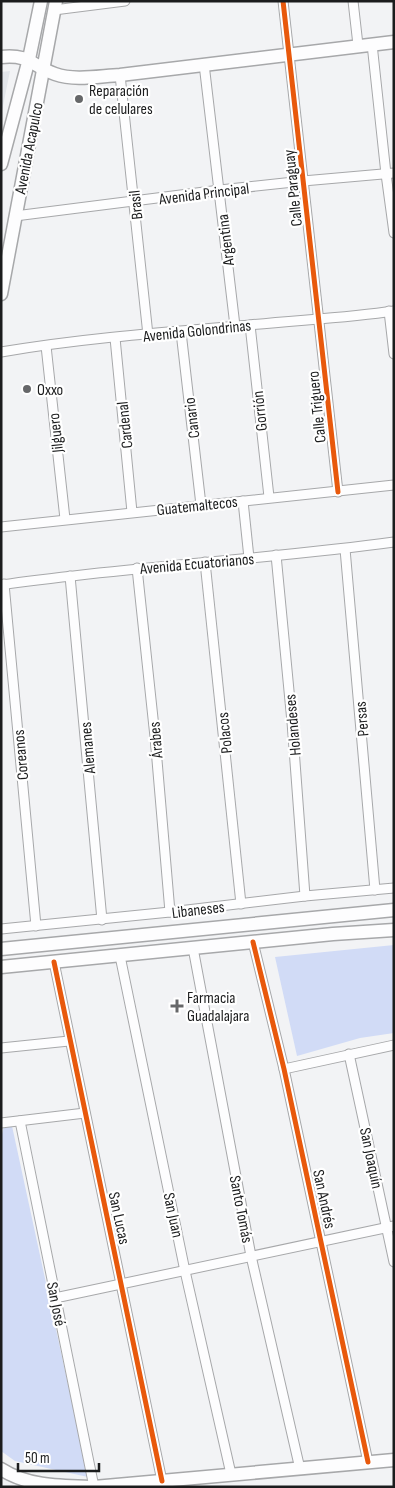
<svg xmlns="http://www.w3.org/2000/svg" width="395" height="1488" font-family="'Sofia Sans Condensed',sans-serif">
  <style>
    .built { fill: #e2e5ea }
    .green { fill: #d1dbf6 }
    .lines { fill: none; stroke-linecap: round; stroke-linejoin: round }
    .street-casing { stroke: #a7a8aa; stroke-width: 11 }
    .secondary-casing { stroke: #a7a8aa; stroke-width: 15 }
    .street { stroke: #fdfdfe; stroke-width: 9 }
    .secondary { stroke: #fdfdfe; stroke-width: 12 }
    .cycleway-casing { stroke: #fff; stroke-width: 8 }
    .cycleway { stroke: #e8590c; stroke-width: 5 }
    .poi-dot { fill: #666769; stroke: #fff; stroke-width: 2 }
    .labels { text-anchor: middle; stroke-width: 4.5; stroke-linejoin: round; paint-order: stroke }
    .poi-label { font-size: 16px; fill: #1b1c1d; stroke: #fff; text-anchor: start }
    .street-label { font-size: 16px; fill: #1b1c1d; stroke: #fff }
  </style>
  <rect width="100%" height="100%" fill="#f2f3f5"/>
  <path class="built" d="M10,71L1,116V72Z"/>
  <g class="green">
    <path d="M394,945V1033L360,1038L297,1056L275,957Z"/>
    <path d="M4,1126H12L88,1477L15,1461L1,1451V1138Z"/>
  </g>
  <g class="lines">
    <g class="street-casing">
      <g id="street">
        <path d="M283,1L338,492"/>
        <path d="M353,1L358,45"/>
        <path d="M54,10L125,1"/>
        <path d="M372,44L386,174L394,233"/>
        <path d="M204,64L235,326"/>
        <path d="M120,75L148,335"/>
        <path d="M15,216L220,190L303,181L394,173"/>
        <path d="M389,311L394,354"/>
        <path d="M250,325L269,497"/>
        <path d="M181,332L201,505"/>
        <path d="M115,338L132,512"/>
        <path d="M46,346L65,519"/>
        <path d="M1,352C83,338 167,332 250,325C298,320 346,318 394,311"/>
        <path d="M243,501L249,558"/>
        <path d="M1,527L394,485"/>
        <path d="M345,549L375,890"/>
        <path d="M276,555L292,722L305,896"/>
        <path d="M205,562L241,904"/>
        <path d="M137,568L155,737L170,912"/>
        <path d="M70,576L102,920"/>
        <path d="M4,584L36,926"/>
        <path d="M1,585C132,566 263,560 394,542"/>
        <path d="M1,929L170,912L305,896L394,888"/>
        <path d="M253,942L284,1069L368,1462"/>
        <path d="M193,948L251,1256L300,1469"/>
        <path d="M120,956L185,1271L231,1474"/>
        <path d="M54,962L162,1481"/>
        <path d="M1,1048L69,1041"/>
        <path d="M349,1054L394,1262"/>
        <path d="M284,1069L394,1045"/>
        <path d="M20,1121L94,1487"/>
        <path d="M1,1123L85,1113"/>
        <path d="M55,1298L394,1226"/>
      </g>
    </g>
    <g class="secondary-casing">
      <g id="secondary">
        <path d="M1,57C31,54 31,66 55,74C75,81 99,76 120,75L394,42"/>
        <path d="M1,164L29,59L41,1"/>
        <path d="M1,294L56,1"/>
        <path d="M1,949L394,910"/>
        <path d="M1,967L333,934L394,930"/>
        <path d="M1,1469C29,1487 62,1486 94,1487L394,1460"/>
      </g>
    </g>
    <use href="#street" class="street"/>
    <use href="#secondary" class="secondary"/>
    <g class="cycleway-casing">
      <g id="cycleway">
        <path d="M283,1L338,492"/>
        <path d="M253,942L284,1069L368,1462"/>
        <path d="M54,962L162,1481"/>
      </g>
    </g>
    <use href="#cycleway" class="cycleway"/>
  </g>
  <g class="poi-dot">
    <circle cx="79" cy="99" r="5"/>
    <circle cx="27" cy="389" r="5"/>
    <path d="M174.5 998.5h5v5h5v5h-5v5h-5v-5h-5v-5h5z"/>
  </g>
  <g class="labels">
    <g class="poi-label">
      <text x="89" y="96">Reparación<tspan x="89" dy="18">de celulares</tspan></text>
      <text x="37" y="395">Oxxo</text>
      <text x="187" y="1003">Farmacia<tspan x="187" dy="18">Guadalajara</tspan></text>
    </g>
    <g class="street-label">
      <text transform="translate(28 148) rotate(-79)" y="6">Avenida Acapulco</text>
      <text transform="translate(292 188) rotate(-96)" y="6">Calle Paraguay</text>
      <text transform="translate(204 193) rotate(-7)" y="6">Avenida Principal</text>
      <text transform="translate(135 205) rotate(-96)" y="6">Brasil</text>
      <text transform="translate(225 240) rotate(-97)" y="6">Argentina</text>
      <text transform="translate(197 330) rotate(-6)" y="6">Avenida Golondrinas</text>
      <text transform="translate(316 407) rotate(-96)" y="6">Calle Triguero</text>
      <text transform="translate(259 411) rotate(-96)" y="6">Gorrión</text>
      <text transform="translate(191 418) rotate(-97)" y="6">Canario</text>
      <text transform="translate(124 425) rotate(-96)" y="6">Cardenal</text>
      <text transform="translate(55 433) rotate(-96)" y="6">Jilguero</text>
      <text transform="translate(197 505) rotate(-6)" y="6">Guatemaltecos</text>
      <text transform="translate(197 563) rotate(-5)" y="6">Avenida Ecuatorianos</text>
      <text transform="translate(361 719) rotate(-95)" y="6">Persas</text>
      <text transform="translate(292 725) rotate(-95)" y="6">Holandeses</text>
      <text transform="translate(224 733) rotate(-96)" y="6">Polacos</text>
      <text transform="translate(155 740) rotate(-95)" y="6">Árabes</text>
      <text transform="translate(87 748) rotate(-95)" y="6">Alemanes</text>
      <text transform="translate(20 755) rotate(-95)" y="6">Coreanos</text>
      <text transform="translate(198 909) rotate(-7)" y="6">Libaneses</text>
      <text transform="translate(372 1158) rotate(78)" y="6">San Joaquín</text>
      <text transform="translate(325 1199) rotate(78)" y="6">San Andrés</text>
      <text transform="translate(242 1209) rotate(79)" y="6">Santo Tomás</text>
      <text transform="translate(174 1215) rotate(78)" y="6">San Juan</text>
      <text transform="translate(120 1218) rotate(78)" y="6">San Lucas</text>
      <text transform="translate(57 1304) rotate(79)" y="6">San José</text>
    </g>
  </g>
  <rect width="395" height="1488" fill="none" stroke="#1b1c1d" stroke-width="5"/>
  <path d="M18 1463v8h81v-8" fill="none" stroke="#1b1c1d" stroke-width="2.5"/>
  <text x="25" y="1463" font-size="15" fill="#1b1c1d" stroke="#ffffff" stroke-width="4" paint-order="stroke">50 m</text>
</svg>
